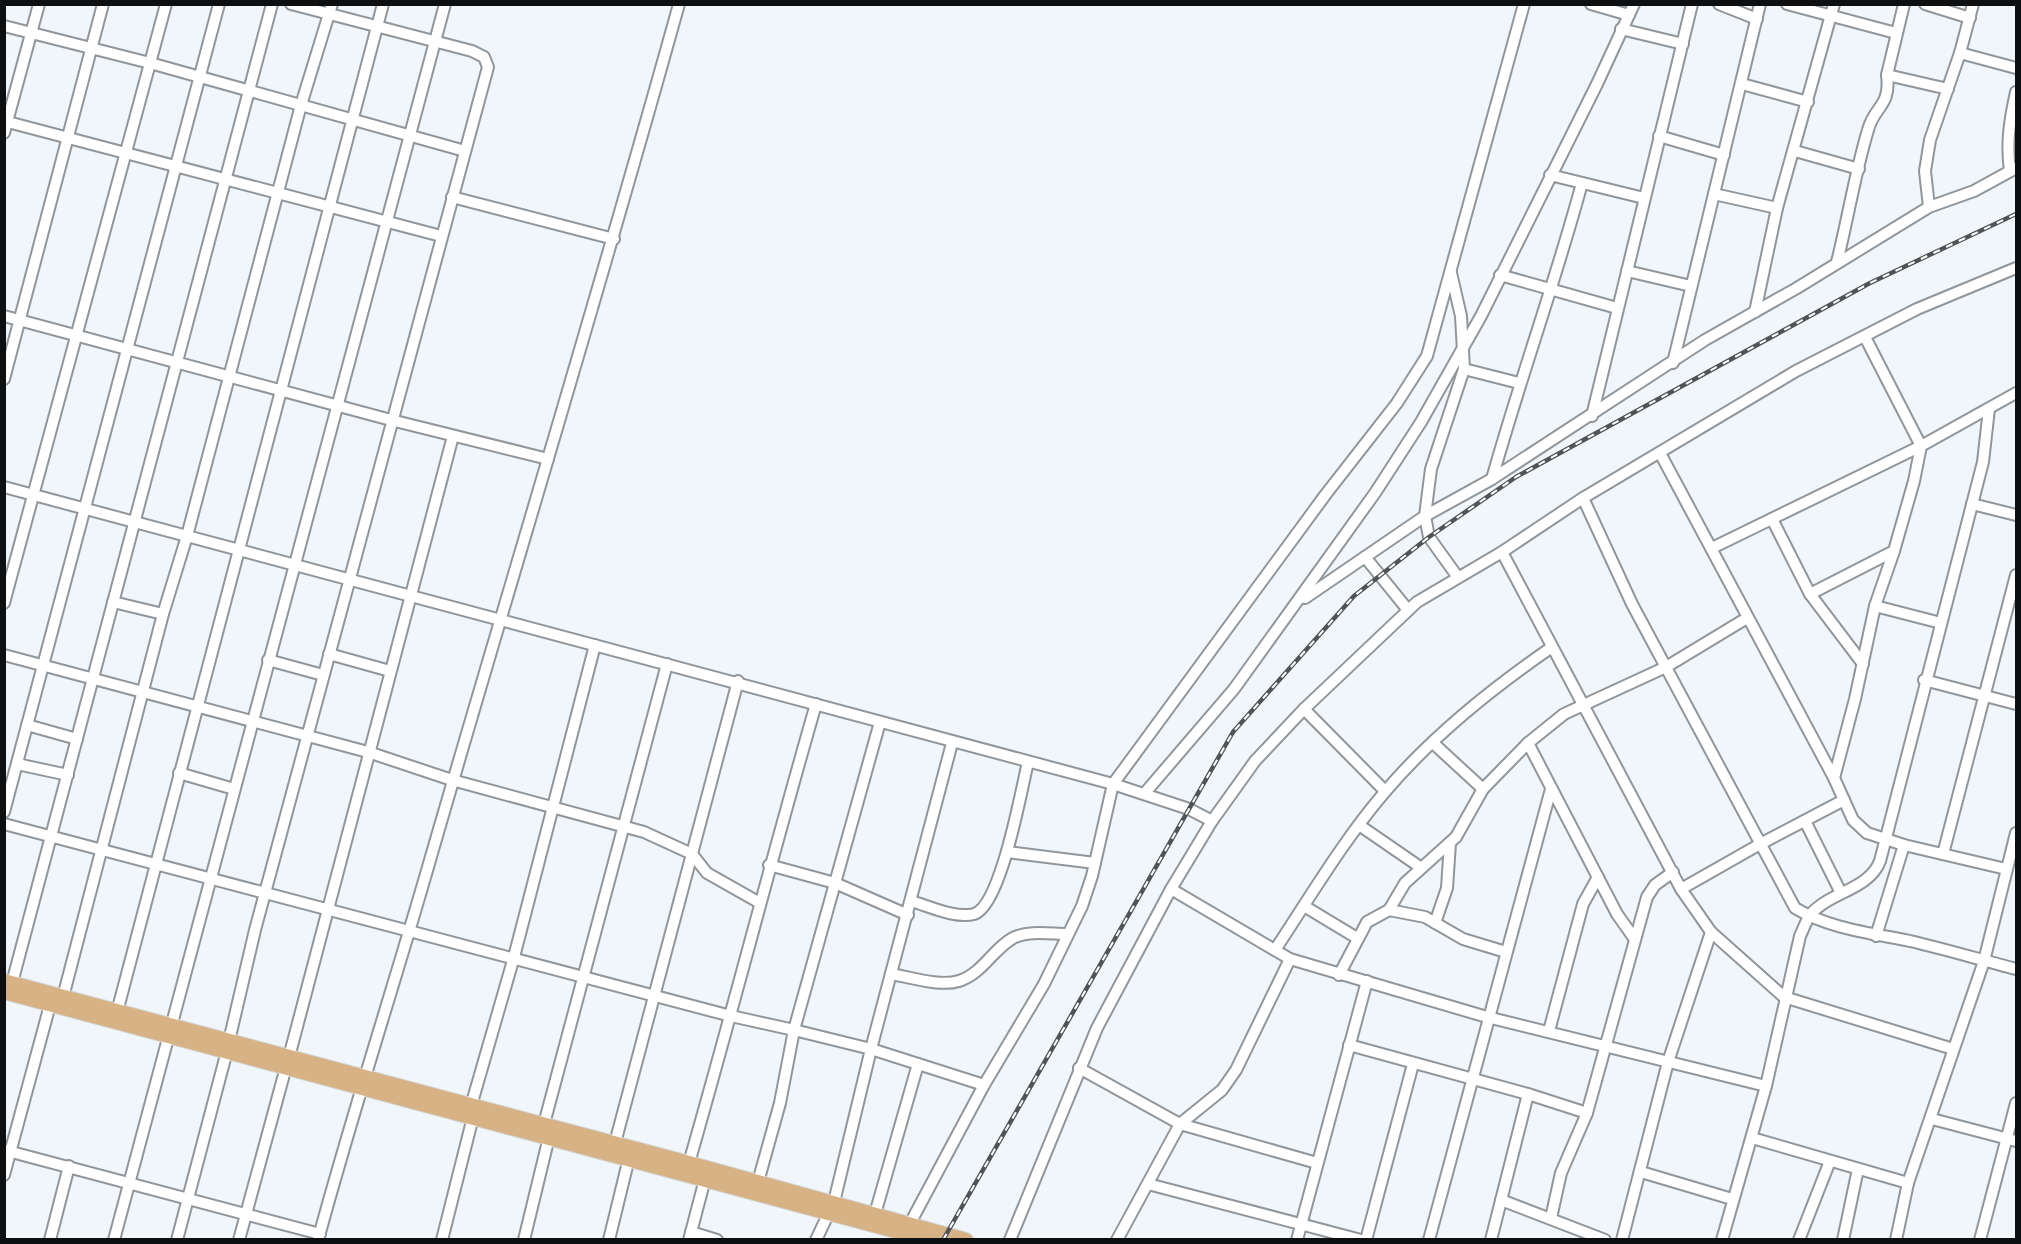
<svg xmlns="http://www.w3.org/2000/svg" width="2021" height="1244" font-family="Figtree,sans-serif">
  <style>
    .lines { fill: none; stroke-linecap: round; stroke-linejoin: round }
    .minor-casing { stroke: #91969a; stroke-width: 14 }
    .major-casing { stroke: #d3d4d4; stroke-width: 16 }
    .minor { stroke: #fff; stroke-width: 10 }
    .major { stroke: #d6b285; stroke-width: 14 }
    .rail-casing { stroke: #515456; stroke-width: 4.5 }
    .rail { stroke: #fff; stroke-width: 2; stroke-dasharray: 7; stroke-linecap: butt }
  </style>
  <rect width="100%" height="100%" fill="#f0f6fa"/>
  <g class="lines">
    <g class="minor-casing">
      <g id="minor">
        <path d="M1591,4L1629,15"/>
        <path d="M1719,4L1757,19"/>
        <path d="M1787,4L1896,33"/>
        <path d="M1925,4L1970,18"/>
        <path d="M4,26L150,63L465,151"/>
        <path d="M1621,29L1683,44"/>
        <path d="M1960,53L2016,68"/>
        <path d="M1887,75L1948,89"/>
        <path d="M1742,84L1808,102"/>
        <path d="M4,121L441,236"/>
        <path d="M4,133L39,4"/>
        <path d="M1659,136L1724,155"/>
        <path d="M1795,151L1859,169"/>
        <path d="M2010,171C2006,143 2010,119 2016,92"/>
        <path d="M1550,175L1644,198"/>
        <path d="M1714,194L1777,208"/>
        <path d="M452,197L614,239"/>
        <path d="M1929,207L1925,171L1930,140L1960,53L1973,4"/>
        <path d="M1837,262C1848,218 1855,173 1868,130C1874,106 1891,107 1887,75L1904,4"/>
        <path d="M1627,271L1691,286"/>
        <path d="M1451,273L1461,316L1464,369L1431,469L1425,516L1429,537L1457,576"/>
        <path d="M1500,275L1617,308"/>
        <path d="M1755,312L1777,208L1834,4"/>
        <path d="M4,316L391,420L548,459"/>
        <path d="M1673,363L1760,4"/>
        <path d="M1464,369L1519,383"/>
        <path d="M4,379L103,4"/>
        <path d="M1592,416L1692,4"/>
        <path d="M1660,453L1834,778L1853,820L1867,833L1904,845L2006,869"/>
        <path d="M1492,479C1520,379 1555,283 1582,183"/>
        <path d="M4,487L1113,784L1189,809L1212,821"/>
        <path d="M1583,498L1632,604L1795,908C1830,929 1871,933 1910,941C1945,949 1981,960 2016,969"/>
        <path d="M1972,504L2016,515"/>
        <path d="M1772,519L1810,594L1863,664"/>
        <path d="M1712,548L1921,446L2016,393"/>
        <path d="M1502,552L1681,889L1711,932L1784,997L1953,1049"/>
        <path d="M1365,557L1408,610"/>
        <path d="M1810,594L1894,551"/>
        <path d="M1305,598L1425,516L1492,479L1705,340L1797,288L1929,207L1974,191L2016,168"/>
        <path d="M113,602L163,614"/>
        <path d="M4,603L166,4"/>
        <path d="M1875,606L1941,623"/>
        <path d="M329,654L390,671"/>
        <path d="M4,655L368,752L452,780L644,832L692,854L707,873L760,903"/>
        <path d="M268,660L323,675"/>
        <path d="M1924,680L2016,704"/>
        <path d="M1304,709L1385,791"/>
        <path d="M880,722L794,1030L871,1049L984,1085"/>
        <path d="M27,725L77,739"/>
        <path d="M1433,743L1483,789"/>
        <path d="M1528,743L1617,914L1634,938"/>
        <path d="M17,764L68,775"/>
        <path d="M179,773L234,789"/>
        <path d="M1834,778L1855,699L1875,606L1894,551L1914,481L1921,446L1865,337"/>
        <path d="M1144,794L1234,689L1375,493L1421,422L1481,316L1597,84L1634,4"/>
        <path d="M4,812L219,4"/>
        <path d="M1805,821L1841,893"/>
        <path d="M4,824L731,1016L794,1030L780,1103L758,1182"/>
        <path d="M1359,825L1420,867"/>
        <path d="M1007,852L1095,863"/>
        <path d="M1943,854L2016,575"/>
        <path d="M769,865L835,883L908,915"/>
        <path d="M1171,889L1290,959L1487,1017L1766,1086"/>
        <path d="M1681,889L1762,843L1844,800"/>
        <path d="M911,901C929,906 955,919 974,914C1001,906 1021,791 1028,762"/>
        <path d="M1304,906L1357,938"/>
        <path d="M1389,910L1425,917L1463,939L1506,952"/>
        <path d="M1435,923L1447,888L1450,843"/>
        <path d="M1876,936L1904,845"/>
        <path d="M1275,950C1310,897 1343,841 1384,793C1432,736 1491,689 1552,647"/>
        <path d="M891,974C910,977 940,987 959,981C982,974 993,949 1013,938C1029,930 1050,934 1068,934"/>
        <path d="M1339,975L1367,922L1389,910L1405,883L1456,837L1483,789L1528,743L1564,714L1666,667L1747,618"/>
        <path d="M12,983L272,4"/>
        <path d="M63,997L163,614L187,536L301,105L332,4"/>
        <path d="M117,1012L383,4"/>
        <path d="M1549,1031L1583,904L1598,877"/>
        <path d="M229,1041L255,930L488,67L484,57L472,51L291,4"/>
        <path d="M1349,1045L1528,1094L1587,1113"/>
        <path d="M289,1057L453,436"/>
        <path d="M1079,1068L1180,1124L1317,1163"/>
        <path d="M471,1106L514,957L595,645"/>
        <path d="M1932,1119L2016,1141"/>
        <path d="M544,1124L667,664"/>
        <path d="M1752,1138L1908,1183"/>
        <path d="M615,1143L738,681"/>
        <path d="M4,1150L320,1234"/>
        <path d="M689,1163C733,1010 772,856 816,704"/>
        <path d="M1641,1172L1732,1199"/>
        <path d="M4,1175L50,1005"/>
        <path d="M1148,1184L1361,1240"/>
        <path d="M1501,1200L1605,1240"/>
        <path d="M875,1214L918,1064"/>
        <path d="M1551,1218L1561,1173L1587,1113L1647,897L1655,885L1673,872"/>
        <path d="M906,1231L984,1085L1044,984L1082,906L1092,876L1113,784L1326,494L1397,403L1427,356L1524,4"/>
        <path d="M691,1232L717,1240"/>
        <path d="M50,1240L69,1166"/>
        <path d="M114,1240L445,4"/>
        <path d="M177,1240L227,1051"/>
        <path d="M239,1240L286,1067"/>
        <path d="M318,1240C352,1114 392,992 428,867C511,580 599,293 679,4"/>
        <path d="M442,1240L473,1117"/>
        <path d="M524,1240L549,1137"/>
        <path d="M609,1240L629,1158"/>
        <path d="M689,1240L705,1179"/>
        <path d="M816,1240L834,1202L871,1049L952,743"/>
        <path d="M1010,1240L1097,1028L1171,889L1212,821L1255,761L1304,709L1417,602L1502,552L1583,498L1796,371L1917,309L2016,268"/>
        <path d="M1117,1240L1180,1124L1222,1090L1236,1070L1290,959"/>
        <path d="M1297,1240L1367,981"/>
        <path d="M1366,1240L1413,1064"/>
        <path d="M1429,1240L1551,789"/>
        <path d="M1491,1240L1528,1094"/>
        <path d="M1622,1240L1668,1062L1711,932"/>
        <path d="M1722,1240L1766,1086L1800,936C1803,930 1806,921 1810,915C1829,892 1869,890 1880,861L1983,462L1989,409"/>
        <path d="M1799,1240L1830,1161"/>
        <path d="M1843,1240L1858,1169"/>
        <path d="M1896,1240L1908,1183L1984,961L2016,833"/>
        <path d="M1980,1240L2016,1103"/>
      </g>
    </g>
    <g class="major-casing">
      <g id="major">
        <path d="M4,981L689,1163L966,1240"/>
        <path d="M4,992L929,1240"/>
      </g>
    </g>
    <use href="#minor" class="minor"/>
    <use href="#major" class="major"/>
    <g class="rail-casing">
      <path id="rail" d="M943,1240L1233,732L1354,596L1429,537L1516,477L1870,283L2016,214"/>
    </g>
    <use href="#rail" class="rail"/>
  </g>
  <rect width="2021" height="1244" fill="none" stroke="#0d0f10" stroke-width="12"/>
</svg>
